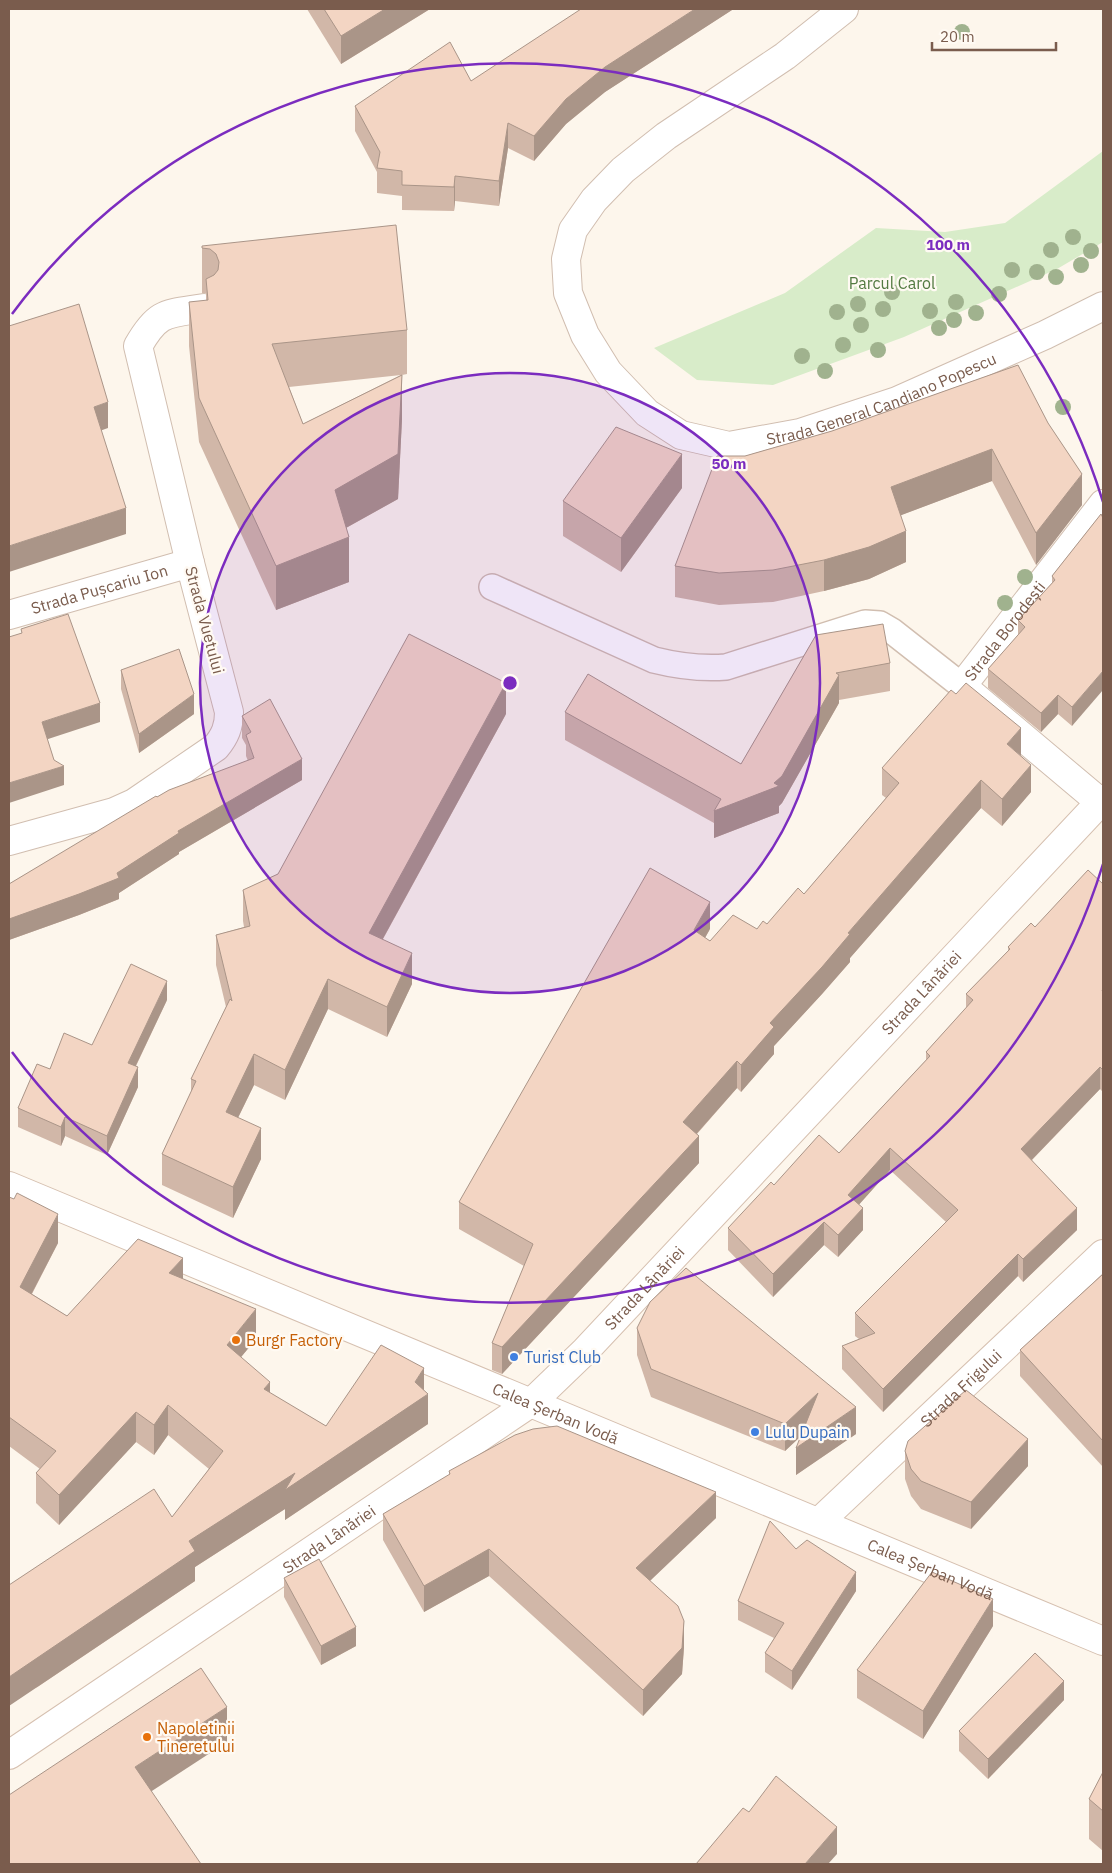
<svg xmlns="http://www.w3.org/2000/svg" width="1112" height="1873" font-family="'IBM Plex Sans',sans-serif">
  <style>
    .green { fill: #d8ecc9 }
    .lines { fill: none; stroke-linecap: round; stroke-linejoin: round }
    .lane-casing { stroke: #d1beb0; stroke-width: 28 }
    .street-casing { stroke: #d1beb0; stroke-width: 30 }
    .secondary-casing { stroke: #d6c0b0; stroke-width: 30 }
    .lane { stroke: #fff; stroke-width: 25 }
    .street { stroke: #fff; stroke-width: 28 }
    .secondary { stroke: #fff; stroke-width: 28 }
    .tree { fill: #a0b28e }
    .wall { fill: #d1b7a8; fill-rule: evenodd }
    .shaded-wall { fill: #aa9588 }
    .building { fill: #f3d5c3; stroke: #aa9588 }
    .ring { fill: none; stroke: #7b2cbf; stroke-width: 2.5 }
    .food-dot { fill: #e8710a; stroke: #fffaf3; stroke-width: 2 }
    .shop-dot { fill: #3f7fe0; stroke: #fffaf3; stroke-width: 2 }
    .labels { text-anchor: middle; stroke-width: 4.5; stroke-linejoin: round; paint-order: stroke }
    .park-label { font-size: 16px; fill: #537a41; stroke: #fffaf3 }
    .street-label { font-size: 16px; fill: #7a5c4d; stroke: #fffaf3 }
    .food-label { font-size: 16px; fill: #c56008; stroke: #fffaf3; text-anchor: start }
    .shop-label { font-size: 16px; fill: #366cbe; stroke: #fffaf3; text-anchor: start }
    .centre { fill: #7b2cbf; stroke: #fffaf3; stroke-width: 2.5 }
    .ring-label { font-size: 15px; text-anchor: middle; font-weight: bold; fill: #7b2cbf; stroke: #fffaf3; stroke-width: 4.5; stroke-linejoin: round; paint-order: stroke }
  </style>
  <rect width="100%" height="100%" fill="#fdf6ec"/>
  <path class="green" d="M1103,151V242L1057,269L904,337L773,385L697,380L654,348L785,293L876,228L945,232L1005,223Z"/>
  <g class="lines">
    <g class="lane-casing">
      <path id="lane" d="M492,587L654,660C678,666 701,669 726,667L865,623L880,624L892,631L962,686"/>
    </g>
    <g class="street-casing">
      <g id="street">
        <path id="s1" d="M844,9L785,56L666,136L623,170L594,200L573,230L566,259L568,293L585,335L608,372L647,413L681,435L729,446L800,433L897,401L1045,335L1103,306"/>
        <path id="s2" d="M9,615L190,563"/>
        <path id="s3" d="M1100,802L962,686L1103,504"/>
        <path d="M9,841L114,812L134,803L216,747C225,736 229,727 229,712L190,563L138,346C158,311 166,314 204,308"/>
      </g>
    </g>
    <g class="secondary-casing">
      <g id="secondary">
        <path id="s4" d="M9,1186L1103,1641"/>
        <path id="s5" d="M819,1522L1103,1254"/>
        <path id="s6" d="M9,1755L532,1402L585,1351L1103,799"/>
      </g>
    </g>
    <use href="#lane" class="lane"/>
    <use href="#street" class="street"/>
    <use href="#secondary" class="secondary"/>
  </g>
  <g class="tree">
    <circle cx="962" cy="32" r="8"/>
    <circle cx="1073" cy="237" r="8"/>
    <circle cx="1051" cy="250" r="8"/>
    <circle cx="1091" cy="251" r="8"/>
    <circle cx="1081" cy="265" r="8"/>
    <circle cx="1012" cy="270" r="8"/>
    <circle cx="1037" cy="272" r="8"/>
    <circle cx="1056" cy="277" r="8"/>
    <circle cx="892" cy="292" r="8"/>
    <circle cx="999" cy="294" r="8"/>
    <circle cx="956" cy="302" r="8"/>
    <circle cx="858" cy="304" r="8"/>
    <circle cx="883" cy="309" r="8"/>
    <circle cx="930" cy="311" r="8"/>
    <circle cx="837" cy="312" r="8"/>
    <circle cx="976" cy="313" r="8"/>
    <circle cx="954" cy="320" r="8"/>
    <circle cx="861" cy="325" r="8"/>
    <circle cx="939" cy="328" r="8"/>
    <circle cx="843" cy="345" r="8"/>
    <circle cx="878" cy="350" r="8"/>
    <circle cx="802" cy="356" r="8"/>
    <circle cx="825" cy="371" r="8"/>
    <circle cx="1063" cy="407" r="8"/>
    <circle cx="1025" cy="577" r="8"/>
    <circle cx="1005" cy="603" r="8"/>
  </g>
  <g class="wall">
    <path d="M307,9H430L341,64Z"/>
    <path d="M732,9V10L605,92L566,124L534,161L508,148L499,206L455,201L454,211L402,210V196L377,193V172L355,131V106L471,81Z"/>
    <path d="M202,246L407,330V374L402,375V419L398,499L346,528L349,582L276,610L199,442L189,346V302L206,301V293H202ZM401,375L303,424L289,387Z"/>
    <path d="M1018,365L1082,505L1036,565L992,481L901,515L906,562L869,579L824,591L773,602L719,605L675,597V566L745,456L832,431Z"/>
    <path d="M682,488L621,572L563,536V501Z"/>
    <path d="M1101,514L1072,726L1058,714L1041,732L988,688V669L1018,635V620L1052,583V576Z"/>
    <path d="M816,635L890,663V691L839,700V703L782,803L779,806V813L714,838V823L565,740V712L741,764Z"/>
    <path d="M121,670L194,714L139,753L121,689Z"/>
    <path d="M506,714L383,939L412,984L387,1037L328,1009L285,1100L254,1085L238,1118L261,1159L233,1218L162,1185V1154L191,1092V1079L226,1007L216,965V935L244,927L243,921V890L278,874Z"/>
    <path d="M242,716L302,780L179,852V854L119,893V899L79,915L9,940V884L157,797L248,761L246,756V745L242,738Z"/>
    <path d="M1021,756L1031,792L1002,826L981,808L850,958V962L822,994L774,1046V1054L741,1092L737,1088L697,1134L699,1163L502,1374L492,1370V1343L524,1266L459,1229V1202L710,929L705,938L710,941L757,929L767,924L804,894L886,798L882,795V768Z"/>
    <path d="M1103,884V1092L1100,1089L1032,1160L1077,1230L1023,1282L1018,1276L883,1412L842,1369V1346L859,1339L855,1336V1313L946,1222L890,1170L859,1204L863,1230L838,1257L824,1245L773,1297L728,1250V1228L774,1185L839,1153L926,1060V1052L966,1008V994L1008,951V947L1035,927Z"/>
    <path d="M167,1000L136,1066L138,1087L107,1155L65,1136L61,1146L18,1127V1108L50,1069L92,1045Z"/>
    <path d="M9,1197L58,1243L32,1294L67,1316L183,1279L256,1339L241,1357L270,1393L326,1426L424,1391L428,1424L285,1520V1509L195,1567V1581L36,1688L172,1517L209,1469L168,1435L154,1455L136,1442L59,1525L36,1503V1473L40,1469L9,1446Z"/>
    <path d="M1103,1274V1467L1020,1376V1350Z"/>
    <path d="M637,1328L856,1434L796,1475L800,1437L785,1451L651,1397L637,1355Z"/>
    <path d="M905,1451L1028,1466L971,1529L921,1509L911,1496L905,1479Z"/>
    <path d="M449,1471L716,1518L650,1581L684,1647L682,1674L643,1716L489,1576L424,1612L383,1540V1514L449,1475Z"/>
    <path d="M796,1549L856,1591L792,1690L765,1672V1653L774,1638L738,1620V1601Z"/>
    <path d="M284,1578L356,1646L321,1665L284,1597Z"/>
    <path d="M993,1626L923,1739L857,1698V1670Z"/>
    <path d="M1064,1700L988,1779L959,1751V1731Z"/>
    <path d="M1103,1772V1851L1089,1839V1799Z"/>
  </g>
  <g class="shaded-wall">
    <path d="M385,9H430L341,64V36Z"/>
    <path d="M695,9H732V10L605,92L566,124L534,161V136L566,99L605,67Z"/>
    <path d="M508,123V148L499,206V181Z"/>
    <path d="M455,176V201L454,211V187Z"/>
    <path d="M402,375V419L398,499L335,534V490Z"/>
    <path d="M108,402V428L94,433V407Z"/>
    <path d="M992,449V481L891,519V487Z"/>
    <path d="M682,454V488L621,572V538Z"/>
    <path d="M1082,474V505L1036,565V533Z"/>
    <path d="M126,508V534L9,572V546Z"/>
    <path d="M906,531V562L869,579L824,591V560Z"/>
    <path d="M349,537V582L276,610V566Z"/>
    <path d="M1103,671V690L1072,726V707Z"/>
    <path d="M839,675V703L782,803L779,806V813L714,838V811L774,783Z"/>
    <path d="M506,683V714L369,964V933Z"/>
    <path d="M194,694V714L139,753V734Z"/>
    <path d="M1058,695V714L1041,732V713Z"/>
    <path d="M100,703V722L42,741V722Z"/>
    <path d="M1021,728V756L1007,744Z"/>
    <path d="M302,759V780L179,852V854L119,893V899L79,915L9,940V919L117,873L178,831Z"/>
    <path d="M1031,765V792L1002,826V799Z"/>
    <path d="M64,766V785L9,803V783Z"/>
    <path d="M981,780V808L850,958V962L822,994L774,1046V1054L741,1092V1065L770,1023Z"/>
    <path d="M710,902V929L694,957V930Z"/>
    <path d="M412,953V984L387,1037V1007Z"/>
    <path d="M328,979V1009L285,1100V1070Z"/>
    <path d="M167,981V1000L128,1082V1063Z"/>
    <path d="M254,1054V1085L226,1142V1112Z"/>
    <path d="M737,1061V1088L683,1149V1122Z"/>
    <path d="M138,1067V1087L107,1155V1136Z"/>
    <path d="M1100,1067V1089L1021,1171V1149Z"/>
    <path d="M65,1117V1136L61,1146V1127Z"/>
    <path d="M261,1128V1159L233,1218V1187Z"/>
    <path d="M699,1136V1163L502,1374V1347Z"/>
    <path d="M890,1148V1170L848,1217V1195Z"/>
    <path d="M863,1208V1230L838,1257V1235Z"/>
    <path d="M1077,1208V1230L1023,1282V1259Z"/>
    <path d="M58,1214V1243L20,1316V1287Z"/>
    <path d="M824,1222V1245L773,1297V1274Z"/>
    <path d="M1018,1254V1276L883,1412V1389Z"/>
    <path d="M183,1258V1288L169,1273Z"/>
    <path d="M256,1309V1339L227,1374V1345Z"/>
    <path d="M424,1368V1397L428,1394V1424L285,1520V1509L195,1567V1581L9,1706V1677L189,1541L415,1382Z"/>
    <path d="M270,1382V1411L264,1389Z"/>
    <path d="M818,1393V1420L785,1451V1424Z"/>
    <path d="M168,1405V1435L154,1455V1425Z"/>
    <path d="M856,1407V1434L796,1475V1448Z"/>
    <path d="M136,1412V1442L59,1525V1495Z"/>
    <path d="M1028,1439V1466L971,1529V1502Z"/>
    <path d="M716,1492V1518L636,1594V1568Z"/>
    <path d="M489,1549V1576L424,1612V1586Z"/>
    <path d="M856,1572V1591L792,1690V1671Z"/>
    <path d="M993,1599V1626L923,1739V1711Z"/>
    <path d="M684,1621V1647L682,1674L643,1716V1690Z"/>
    <path d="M356,1627V1646L321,1665V1646Z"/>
    <path d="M1064,1681V1700L988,1779V1759Z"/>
    <path d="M227,1707V1742L135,1802V1767Z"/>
    <path d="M837,1827V1854L828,1864H805Z"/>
  </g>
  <g class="building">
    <path d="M324,9H385L341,36Z"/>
    <path d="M581,9H695L605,67L566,99L534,136L508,123L499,181L455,176L454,187L402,185V171L377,168L380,152L355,106L450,42L471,81Z"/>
    <path d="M396,225L407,330L272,344L303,424L402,375L398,454L335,490L349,537L276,566L199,398L189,302L208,300L206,279L214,275L218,270L219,262L216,254L210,249L202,248V246Z"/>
    <path d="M79,304L108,402L94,407L126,508L9,546V326Z"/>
    <path d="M1018,365L1048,423L1082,474L1036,533L992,449L891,487L906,531L869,547L824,560L773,570L719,573L675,566L717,456H745L832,431Z"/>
    <path d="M616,427L682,454L621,538L563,501Z"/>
    <path d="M1101,514L1103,518V671L1072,707L1058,695L1041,713L988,669L1025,627L1018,620L1055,580L1052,576Z"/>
    <path d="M68,614L100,703L42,722L54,760L64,766L9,783V637L22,633L21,629Z"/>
    <path d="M883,624L890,663L836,673L839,675L782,776L774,783L779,786L714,811L721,799L565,712L588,674L741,764L816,635Z"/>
    <path d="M409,634L506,683L369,933L412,953L387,1007L328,979L285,1070L254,1054L226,1112L261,1128L233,1187L162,1154L196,1081L191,1079L230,999L232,1001L216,935L250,926L243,890L278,874Z"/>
    <path d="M179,649L194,694L139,734L121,670Z"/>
    <path d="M966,683L1021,728L1007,744L1031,765L1002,799L981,780L848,933L850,934L822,967L770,1023L774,1027L741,1065L737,1061L683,1122L699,1136L502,1347L492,1343L533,1244L459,1202L650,868L710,902L694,930L710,941L733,915L757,929L763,921L767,924L798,888L804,894L899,783L882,768L951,690L956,694Z"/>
    <path d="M270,699L302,759L178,831L179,833L117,873L119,878L79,894L9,919V884L156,796L157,797L169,790L254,758L246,735L251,732L242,716Z"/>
    <path d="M1088,870L1103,884V989L1102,991L1103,992V1070L1100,1067L1021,1149L1077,1208L1023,1259L1018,1254L883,1389L842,1346L875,1333L855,1313L958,1210L890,1148L848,1195L863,1208L838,1235L824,1222L773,1274L728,1228L771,1182L774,1185L819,1135L839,1153L930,1056L926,1052L973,1000L966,994L1010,949L1008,947L1031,923L1035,927Z"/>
    <path d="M131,964L167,981L128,1063L138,1067L107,1136L65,1117L61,1127L18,1108L37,1064L50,1069L64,1033L92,1045Z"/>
    <path d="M17,1193L58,1214L20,1287L67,1316L138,1239L183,1258L169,1273L256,1309L227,1345L270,1382L264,1389L326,1426L381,1345L424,1368L415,1382L428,1394L285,1490L295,1473L189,1541L195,1551L9,1677V1585L154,1489L172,1517L223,1451L168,1405L154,1425L136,1412L59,1495L36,1473L56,1451L9,1417V1197L14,1199Z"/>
    <path d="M686,1268L856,1407L796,1448L818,1393L785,1424L651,1369L637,1328L650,1302Z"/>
    <path d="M1103,1274V1441L1020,1350Z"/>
    <path d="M966,1390L1028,1439L971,1502L921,1481L911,1469L905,1451L908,1441Z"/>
    <path d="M557,1426L716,1492L636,1568L678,1606L684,1621L682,1648L643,1690L489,1549L424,1586L383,1514L450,1474L449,1471L515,1435L533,1429Z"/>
    <path d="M770,1521L796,1549L807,1540L856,1572L792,1671L765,1653L784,1623L738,1601Z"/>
    <path d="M319,1559L356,1627L321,1646L284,1578Z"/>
    <path d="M932,1572L993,1599L923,1711L857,1670Z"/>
    <path d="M1035,1653L1064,1681L988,1759L959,1731Z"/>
    <path d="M201,1668L227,1707L135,1767L201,1864H9V1795Z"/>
    <path d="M1103,1772V1811L1089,1799Z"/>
    <path d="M776,1776L837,1827L805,1864H696L743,1808L749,1812Z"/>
  </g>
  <circle cx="510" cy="683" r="310" fill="#7b2cbf" fill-opacity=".12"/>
  <g class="ring">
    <circle cx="510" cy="683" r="310"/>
    <path d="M1103 864A620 620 0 0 1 12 1052M12 314A620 620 0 0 1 1103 502"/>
  </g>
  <g class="food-dot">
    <circle cx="236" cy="1340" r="5"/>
    <circle cx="147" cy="1737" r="5"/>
  </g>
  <g class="shop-dot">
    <circle cx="514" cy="1357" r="5"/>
    <circle cx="755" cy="1432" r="5"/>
  </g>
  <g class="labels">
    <g class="park-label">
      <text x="892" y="289">Parcul Carol</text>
    </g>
    <g class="street-label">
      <text dy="6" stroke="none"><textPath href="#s1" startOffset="811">Strada General Candiano Popescu</textPath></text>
      <text dy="6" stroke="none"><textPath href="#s2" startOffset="94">Strada Pușcariu Ion</textPath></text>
      <text transform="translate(205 620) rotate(75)" y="6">Strada Vuetului</text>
      <text dy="6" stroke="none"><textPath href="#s3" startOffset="250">Strada Borodești</textPath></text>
      <text dy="6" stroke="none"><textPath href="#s6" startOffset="1196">Strada Lânăriei</textPath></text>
      <text dy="6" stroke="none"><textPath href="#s6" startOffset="791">Strada Lânăriei</textPath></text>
      <text dy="6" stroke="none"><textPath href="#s5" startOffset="195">Strada Frigului</textPath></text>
      <text dy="6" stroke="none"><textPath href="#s4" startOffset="592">Calea Șerban Vodă</textPath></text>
      <text dy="6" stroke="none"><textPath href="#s6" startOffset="386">Strada Lânăriei</textPath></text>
      <text dy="6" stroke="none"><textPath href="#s4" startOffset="998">Calea Șerban Vodă</textPath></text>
    </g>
    <g class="food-label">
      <text x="246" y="1346">Burgr Factory</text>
      <text x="157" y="1734">Napoletinii<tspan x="157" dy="18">Tineretului</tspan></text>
    </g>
    <g class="shop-label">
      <text x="524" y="1363">Turist Club</text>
      <text x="765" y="1438">Lulu Dupain</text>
    </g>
  </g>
  <circle cx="510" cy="683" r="8" class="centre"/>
  <g class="ring-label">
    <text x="948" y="250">100 m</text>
    <text x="729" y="469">50 m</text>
  </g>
  <rect width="1112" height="1873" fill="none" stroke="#7a5c4d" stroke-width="20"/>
  <path d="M932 42v8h124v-8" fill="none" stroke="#7a5c4d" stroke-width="2.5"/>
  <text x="940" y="42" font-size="15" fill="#7a5c4d" stroke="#fffaf3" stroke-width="4" paint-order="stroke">20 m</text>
</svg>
